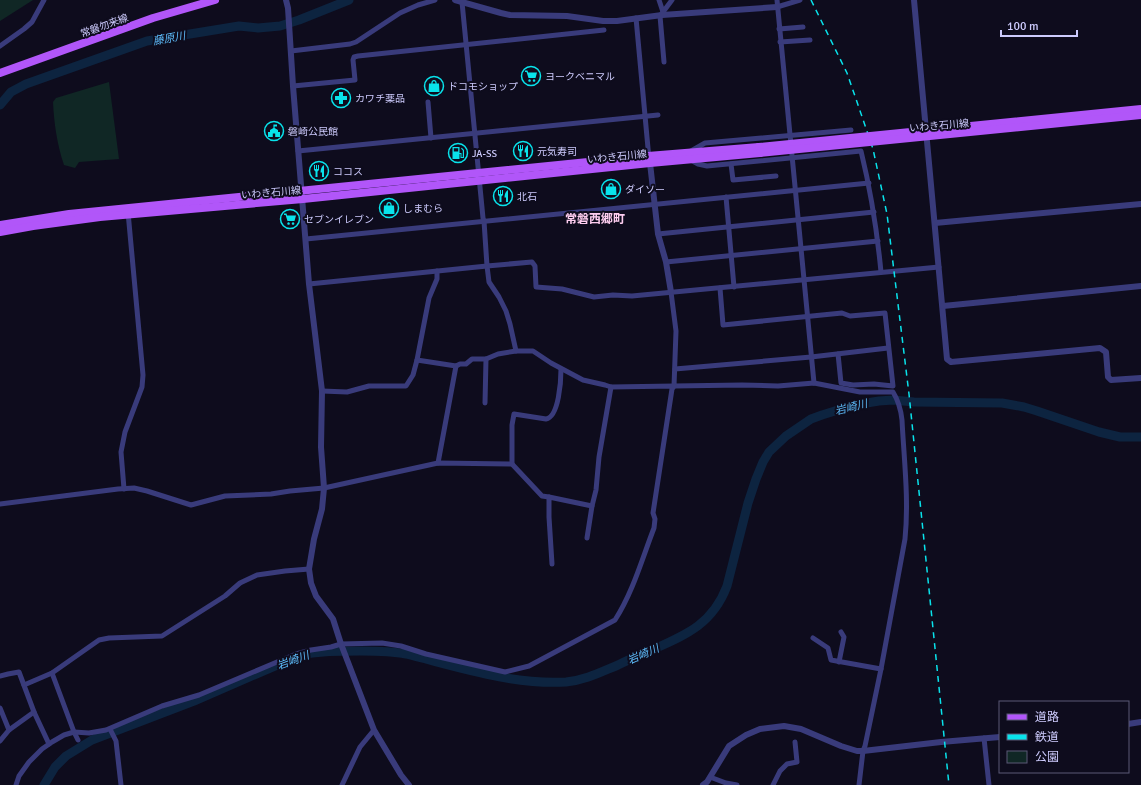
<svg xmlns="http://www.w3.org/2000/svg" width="1141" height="785" font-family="Signika,'Noto Sans JP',sans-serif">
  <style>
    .green { fill: #102725 }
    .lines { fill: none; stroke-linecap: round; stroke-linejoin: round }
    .river { stroke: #0d2440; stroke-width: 9 }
    .minor { stroke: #393b7b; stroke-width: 5 }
    .tertiary { stroke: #393b7b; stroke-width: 6 }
    .primary { stroke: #b156f9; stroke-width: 8 }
    .rail { stroke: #09e3eb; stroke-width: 1.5; stroke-dasharray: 6 5; stroke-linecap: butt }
    .primary-bridge { stroke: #b156f9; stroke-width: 8 }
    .labels { text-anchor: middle; stroke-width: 4; stroke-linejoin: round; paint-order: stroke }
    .street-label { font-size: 10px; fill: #cdcbfd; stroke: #0e0c1d }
    .poi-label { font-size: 10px; fill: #cdcbfd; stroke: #0e0c1d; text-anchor: start }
    .water-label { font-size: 11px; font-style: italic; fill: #5dbbf9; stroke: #0e0c1d }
    .quarter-label { font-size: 12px; font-weight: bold; fill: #fdcdef; stroke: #0e0c1d }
  </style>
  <rect width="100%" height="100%" fill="#0e0c1d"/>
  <g class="green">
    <path d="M0,0H33L0,21Z"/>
    <path d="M109,82L119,159L79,162L75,168L64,165C57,144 54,123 53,102L56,98Z"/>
  </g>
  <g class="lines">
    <g class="river">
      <path d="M0,105L11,92L26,84L147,41L239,26L258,28L280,26L299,20L349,0"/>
      <path d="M44,785L55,767L66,756L92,740L194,701L298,656C318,651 340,651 361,651C376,651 391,651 406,654C458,667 512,685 566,682C586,680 601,672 618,665C630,659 642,654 654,649C688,634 713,623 727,586L748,503L756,479L763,462L769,452L786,436L811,419L822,415L854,405L879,401L893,400L914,402L1002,403L1024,407L1037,411L1099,432L1120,437H1141"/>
    </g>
    <g class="minor">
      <path d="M659,0L663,12"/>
      <path d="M777,0L814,383"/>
      <path d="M462,2L483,218L484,221L487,266L532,262L535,266L536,287L562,289L594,297L613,295L632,296L939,267"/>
      <path d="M777,7L800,0"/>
      <path d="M636,18L649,159"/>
      <path d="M779,29L803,27"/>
      <path d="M780,42L810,40"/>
      <path d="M0,46L24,29L32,22L44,0"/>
      <path d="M291,51L350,44L356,42L400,13L418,5L435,0"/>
      <path d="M664,62L660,16L672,0"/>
      <path d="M293,86L355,80L353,60L354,57L358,56L604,30"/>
      <path d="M428,102L431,138"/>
      <path d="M298,151L658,115"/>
      <path d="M691,151L705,143L851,130"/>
      <path d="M691,160L698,164L707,166L861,151C871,192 877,230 881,272"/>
      <path d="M731,164L733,180L776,176"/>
      <path d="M726,197L734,287"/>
      <path d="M658,234L874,212"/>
      <path d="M306,239L869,183"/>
      <path d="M666,262L878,241"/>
      <path d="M437,271V279L429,298L417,360L456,366L460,364H466L472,359H486"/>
      <path d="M309,284L487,266L489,282L499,297L506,311L510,324L516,351"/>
      <path d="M720,288L723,325L842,313L850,316L885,313L893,386L874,384L853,385L841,383L838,354"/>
      <path d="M671,292L676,331L674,386L742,385L778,386L814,383L860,392H893C898,400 901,411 902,420C904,460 909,499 905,539L881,669L865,746L863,751L859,785"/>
      <path d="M675,369L811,357L888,348"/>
      <path d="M322,391L347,392L369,386H406L413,375L417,360"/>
      <path d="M438,463L456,366"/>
      <path d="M512,464V425L514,414L546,419C559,417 561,380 561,369"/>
      <path d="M124,489L121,452L125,432L142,387L143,375L128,212"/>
      <path d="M0,504L118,489L134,488L147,491L191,505L225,496L271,494L290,491L324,488L438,463L512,464L542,496L549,497"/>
      <path d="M587,538L592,506L596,490L599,457L611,387"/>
      <path d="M552,564L549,517V497L592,506"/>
      <path d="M813,638L828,648L831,660L881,669"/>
      <path d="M839,662L844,637L841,632"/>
      <path d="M52,673L74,732L78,740"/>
      <path d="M0,676L8,674L19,672L34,712L49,744"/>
      <path d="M24,685L52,673L99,640L109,638L162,636L225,596L240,583L257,575L285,571L309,569"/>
      <path d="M0,708L9,730"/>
      <path d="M110,729L116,741L121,785"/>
      <path d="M984,738L989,785"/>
      <path d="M0,741L9,730L34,712"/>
      <path d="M710,777L726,783L737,785"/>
      <path d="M16,785L19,776L29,762L42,749L52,742L64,735L74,732L89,733L106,730L162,706L199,695L296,654L311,650L331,647L341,644L382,643L401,646L426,654L505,672L529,666L615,620C633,592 642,559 654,528L655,519L653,513L672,389L674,386L611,387L605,385L583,380L551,363L533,351H516L498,354L486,359L485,403"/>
      <path d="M342,785L360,747L374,730"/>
      <path d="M773,785L780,771L787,764L797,762L795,742"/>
    </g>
    <g class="tertiary">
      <path d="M286,0L288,8L293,86L309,284L322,391L321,447L324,488L322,509L314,539L309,569L311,583L316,596L333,619L341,644L374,730L401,775L409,785"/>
      <path d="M455,0L501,13L510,15L567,16L603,21H617L662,15L777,7"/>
      <path d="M914,0L947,359L951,362L1100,348L1106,352L1108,377L1111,380L1141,378"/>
      <path d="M650,163L658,234L666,262L671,292"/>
      <path d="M935,223L1141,204"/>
      <path d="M943,306L1141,286"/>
      <path d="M1128,724L1141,722"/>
      <path d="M703,785L707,782L729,746L746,735L760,729L784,726L801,729L841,746L857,751H863L941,742L1000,737"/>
    </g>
    <g class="primary">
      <path d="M0,73L153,18L215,0"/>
      <path d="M0,225L69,214L648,156L759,147"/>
      <path d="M0,232L33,226L100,217L303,199L650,163L760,153"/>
    </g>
    <path class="rail" d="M811,0L847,73L856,99L873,149L887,214L909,394L949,785"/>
    <g class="primary-bridge">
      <path d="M759,147L1141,109"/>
      <path d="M760,153L1141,115"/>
    </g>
  </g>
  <defs>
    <g id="supermarket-ring" transform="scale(1)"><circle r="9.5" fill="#0e0c1d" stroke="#09e3eb" stroke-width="1.5"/><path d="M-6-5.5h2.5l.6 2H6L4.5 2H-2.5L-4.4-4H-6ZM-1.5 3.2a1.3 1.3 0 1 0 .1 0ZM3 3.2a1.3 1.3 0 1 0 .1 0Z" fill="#09e3eb"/></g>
    <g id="shop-ring" transform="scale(1)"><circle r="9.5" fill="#0e0c1d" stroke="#09e3eb" stroke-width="1.5"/><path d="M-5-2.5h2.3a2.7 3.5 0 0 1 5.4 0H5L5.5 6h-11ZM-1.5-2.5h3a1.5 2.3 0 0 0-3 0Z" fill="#09e3eb"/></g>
    <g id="pharmacy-ring" transform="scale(1)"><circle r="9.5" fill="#0e0c1d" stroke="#09e3eb" stroke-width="1.5"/><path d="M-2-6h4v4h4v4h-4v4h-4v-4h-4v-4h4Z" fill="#09e3eb"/></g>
    <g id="civic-ring" transform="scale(1)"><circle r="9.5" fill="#0e0c1d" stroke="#09e3eb" stroke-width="1.5"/><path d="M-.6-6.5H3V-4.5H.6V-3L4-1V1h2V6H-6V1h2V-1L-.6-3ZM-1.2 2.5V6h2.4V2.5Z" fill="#09e3eb"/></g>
    <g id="restaurant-ring" transform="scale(1)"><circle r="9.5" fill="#0e0c1d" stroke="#09e3eb" stroke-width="1.5"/><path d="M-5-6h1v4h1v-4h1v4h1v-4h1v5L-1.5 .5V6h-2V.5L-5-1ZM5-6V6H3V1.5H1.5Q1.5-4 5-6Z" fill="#09e3eb"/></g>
    <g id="fuel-ring" transform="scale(1)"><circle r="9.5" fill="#0e0c1d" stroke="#09e3eb" stroke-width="1.5"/><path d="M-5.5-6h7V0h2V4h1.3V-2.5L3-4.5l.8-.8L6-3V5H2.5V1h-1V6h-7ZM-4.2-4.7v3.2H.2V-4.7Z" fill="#09e3eb"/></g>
  </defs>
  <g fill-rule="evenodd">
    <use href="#supermarket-ring" x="531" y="76"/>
    <use href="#shop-ring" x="434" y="86"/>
    <use href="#pharmacy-ring" x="341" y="98"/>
    <use href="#civic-ring" x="274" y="131"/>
    <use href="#restaurant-ring" x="523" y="151"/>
    <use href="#fuel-ring" x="458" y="153"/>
    <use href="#restaurant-ring" x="319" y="171"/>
    <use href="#shop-ring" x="611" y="189"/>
    <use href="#restaurant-ring" x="503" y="196"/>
    <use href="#shop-ring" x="389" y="208"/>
    <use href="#supermarket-ring" x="290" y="219"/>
  </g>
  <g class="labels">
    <g class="street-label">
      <text transform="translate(104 25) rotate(-20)" y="4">常磐勿来線</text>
      <text transform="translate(939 125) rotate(-5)" y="4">いわき石川線</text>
      <text transform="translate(617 156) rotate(-6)" y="4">いわき石川線</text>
      <text transform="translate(271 192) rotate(-5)" y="4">いわき石川線</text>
    </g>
    <g class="poi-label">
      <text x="545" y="80">ヨークベニマル</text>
      <text x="448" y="90">ドコモショップ</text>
      <text x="355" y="102">カワチ薬品</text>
      <text x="288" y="135">磐崎公民館</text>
      <text x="537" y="155">元気寿司</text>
      <text x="472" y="157">JA-SS</text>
      <text x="333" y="175">ココス</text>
      <text x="625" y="193">ダイソー</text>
      <text x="517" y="200">北石</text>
      <text x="403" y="212">しまむら</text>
      <text x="304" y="223">セブンイレブン</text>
    </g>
    <g class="water-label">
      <text transform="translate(169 38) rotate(-10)" y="4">藤原川</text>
      <text transform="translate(851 407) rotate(-14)" y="4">岩崎川</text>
      <text transform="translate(643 654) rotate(-24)" y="4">岩崎川</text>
      <text transform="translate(293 660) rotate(-20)" y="4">岩崎川</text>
    </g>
    <g class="quarter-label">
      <text x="595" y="223">常磐西郷町</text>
    </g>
  </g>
  <rect x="999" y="701" width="130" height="72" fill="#0e0c1d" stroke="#5a5877"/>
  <rect x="1007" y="714" width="20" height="6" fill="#b156f9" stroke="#5a5877"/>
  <text x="1035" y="721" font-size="12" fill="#cdcbfd">道路</text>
  <rect x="1007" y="734" width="20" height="6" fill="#09e3eb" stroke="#5a5877"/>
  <text x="1035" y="741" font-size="12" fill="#cdcbfd">鉄道</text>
  <rect x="1007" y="751" width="20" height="12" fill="#102725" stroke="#5a5877"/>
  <text x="1035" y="761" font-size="12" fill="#cdcbfd">公園</text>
  <path d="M1001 30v6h76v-6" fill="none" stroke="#cdcbfd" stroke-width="2"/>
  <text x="1007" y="30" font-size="12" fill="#cdcbfd" stroke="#0e0c1d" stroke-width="3" paint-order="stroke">100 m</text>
</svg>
